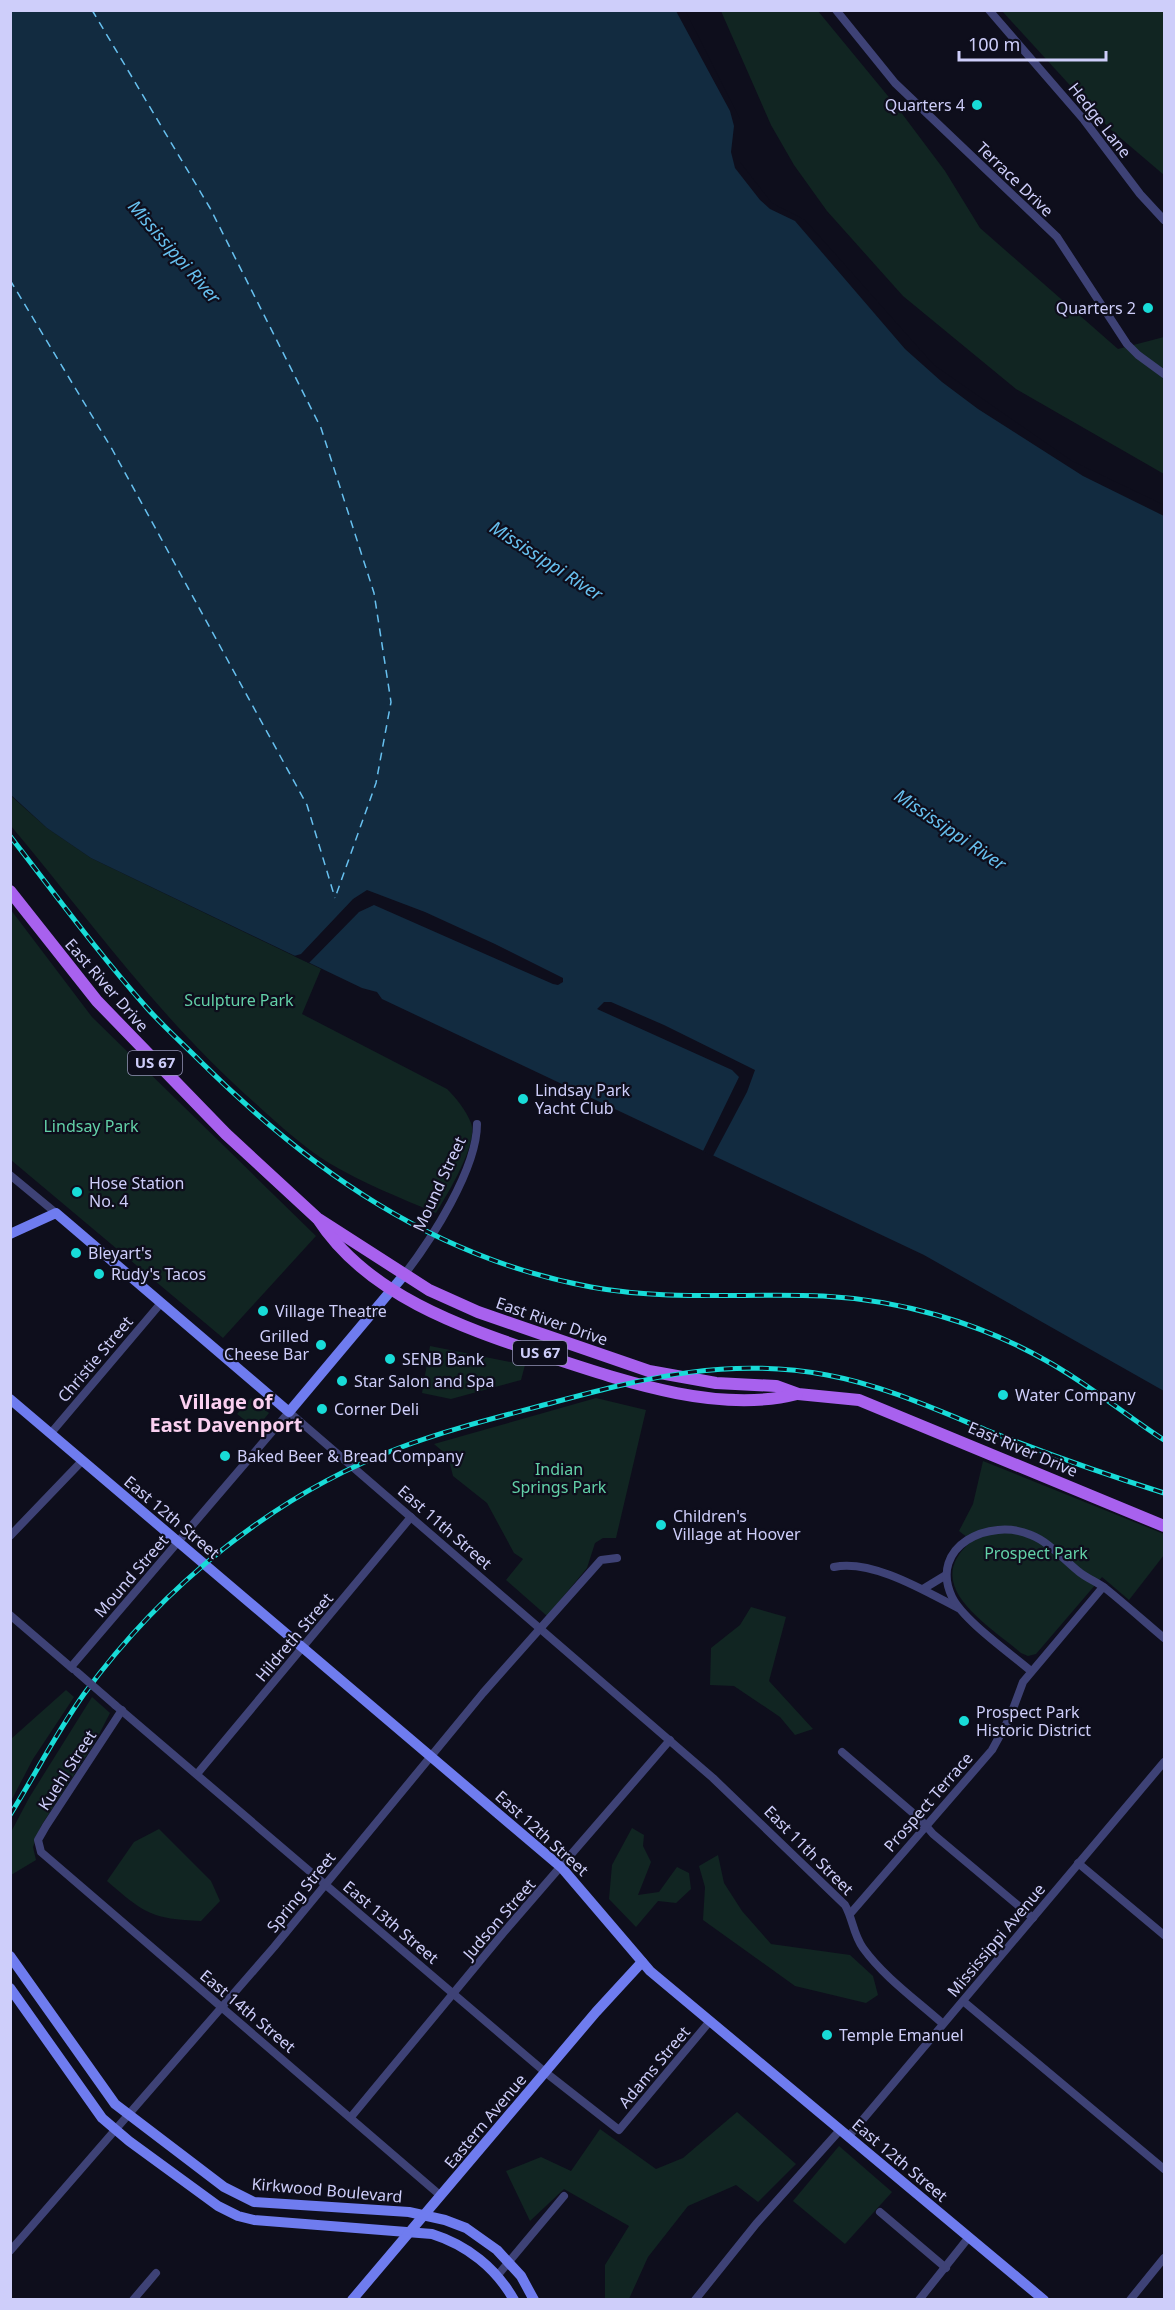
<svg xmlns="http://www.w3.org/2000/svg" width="1175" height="2310" font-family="'Noto Sans',sans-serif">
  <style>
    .green { fill: #112522 }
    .water { fill: #122b40 }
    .pier { fill: #0e0e1c }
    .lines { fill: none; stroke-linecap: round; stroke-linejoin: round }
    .ferry { stroke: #67c0ef; stroke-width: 1.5; stroke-dasharray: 8 6; stroke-linecap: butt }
    .street { stroke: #3e4276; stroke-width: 8 }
    .secondary { stroke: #6f7cef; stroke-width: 10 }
    .primary { stroke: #a861ee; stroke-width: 12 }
    .rail-casing { stroke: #18dcd8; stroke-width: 5 }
    .rail { stroke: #0e0e1c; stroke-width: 3; stroke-dasharray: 9; stroke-linecap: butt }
    .street-bridge { stroke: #3e4276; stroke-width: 8 }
    .poi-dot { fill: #18dcd8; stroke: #0e0e1c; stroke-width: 2 }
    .labels { text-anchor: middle; stroke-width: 4.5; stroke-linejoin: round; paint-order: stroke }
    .shield { fill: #0e0e1c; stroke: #9494b7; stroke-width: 1.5 }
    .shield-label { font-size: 15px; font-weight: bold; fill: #cecefa }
    .poi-label { font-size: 16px; fill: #cecefa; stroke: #0e0e1c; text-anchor: start }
    .street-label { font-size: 16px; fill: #cecefa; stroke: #0e0e1c }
    .park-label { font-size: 16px; fill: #63d1a8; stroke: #0e0e1c }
    .water-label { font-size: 18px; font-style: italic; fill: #67c0ef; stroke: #0e0e1c }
    .quarter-label { font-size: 20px; font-weight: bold; fill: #fad0f0; stroke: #0e0e1c }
  </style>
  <rect width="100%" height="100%" fill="#0e0e1c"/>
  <g class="green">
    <path d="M721,11H818L897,107L945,171L980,228L1118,349L1164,337V474L1016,389L903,296L827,211L794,165L771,125Z"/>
    <path d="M1002,11H1164V175L1110,129Z"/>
    <path d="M10,795L47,828L91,858L321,969L302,1014L447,1089C456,1098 466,1110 471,1123C479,1143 447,1195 436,1213C400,1198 363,1183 329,1163C302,1146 278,1124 255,1103C159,1018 92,923 11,826Z"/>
    <path d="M11,910L92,1017L316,1236L223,1338L11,1160Z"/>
    <path d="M430,1346L525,1365L521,1380L451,1399L422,1393Z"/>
    <path d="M251,1398L269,1413L256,1429L237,1414Z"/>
    <path d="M596,1398L646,1410L616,1538H603L595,1543L587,1568L547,1616L506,1580L523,1559L514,1553L487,1503L453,1476L448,1456L434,1444Z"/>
    <path d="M983,1461L1164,1534V1555L1129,1600L1102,1577L1036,1654L1028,1656L1021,1653C989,1625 918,1585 972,1541L959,1531L973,1504Z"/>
    <path d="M751,1607L786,1617L769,1681L813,1729L795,1735L780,1717L734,1686L710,1685L711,1648L740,1625Z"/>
    <path d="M66,1690L74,1697L33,1759L11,1801V1739Z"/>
    <path d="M92,1697L110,1713L94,1744L41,1826L33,1847L36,1860L11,1875L10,1834L29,1798Z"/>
    <path d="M632,1828L644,1835L643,1846L651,1862L638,1895L659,1892L677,1867L689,1873L691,1889L676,1903L658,1901L636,1927L609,1899L612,1865Z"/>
    <path d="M159,1829L211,1881L220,1901L201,1921C151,1919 144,1913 107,1881L134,1842Z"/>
    <path d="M718,1855L724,1883L742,1911L771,1944L850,1955L873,1976L878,1995L866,2003L795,1986L703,1920L705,1887L699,1866Z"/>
    <path d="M737,2112L796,2164L758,2202L736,2185L688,2206L648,2257L629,2299H605V2265L629,2226L564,2189L530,2221L506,2171L541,2157L571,2171L600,2129L656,2169L683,2158Z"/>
    <path d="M839,2146L892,2192L845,2244L793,2201Z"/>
  </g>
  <path class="water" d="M11,11H682L737,120V163L770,205L803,222L932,367L1071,464L1164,507V1391L924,1255L382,999L377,992L362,988L91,858L47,828L11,795Z"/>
  <g class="pier">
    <path d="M685,10L740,119V162L772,203L805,220L934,365L1072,461L1164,505V516L1083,476L978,409L942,382L905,349L795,221L770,209L760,200L735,168L731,152L734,126L730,111L676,11Z"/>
    <path d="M367,890L425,912L495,944L563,978V982L558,985L553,984L374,905L359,912L309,963L294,956L301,954L353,899Z"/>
    <path d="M604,1002H611L664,1025L755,1070L747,1092L713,1156L703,1151L739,1077L732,1070L597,1009Z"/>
  </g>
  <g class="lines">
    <g class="ferry">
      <path d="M92,10L210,208L321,428L374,593L391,702L376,783L335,898"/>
      <path d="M10,280L112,449L307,805L335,898"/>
    </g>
    <g class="street">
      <path d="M836,10L895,83L1057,237L1127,344L1138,355L1164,374"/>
      <path d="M989,10L1084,120L1140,194L1164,220"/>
      <path d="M10,1175L56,1213"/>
      <path d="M404,1275C431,1240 477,1169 477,1124"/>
      <path d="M51,1433L161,1303"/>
      <path d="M10,1536L82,1461"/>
      <path d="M834,1567C872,1559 925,1591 958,1608"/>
      <path d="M923,1589L946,1575"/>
      <path d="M10,1615L73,1669"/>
      <path d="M71,1667L289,1412L713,1778L845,1905C853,1919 853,1934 863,1948C884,1977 915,1999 942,2023"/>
      <path d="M1031,1671C1010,1653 963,1620 952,1597C928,1546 990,1517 1031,1535C1049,1542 1063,1559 1078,1571C1086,1578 1097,1582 1105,1588C1125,1604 1145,1622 1164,1638"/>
      <path d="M115,1705L545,2072L619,2130L710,2021"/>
      <path d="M122,1710L46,1826L38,1840L41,1852L441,2196"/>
      <path d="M842,1752L920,1819L933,1834L1033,1918"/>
      <path d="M197,1774L411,1517"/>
      <path d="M1078,1863L1164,1935"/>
      <path d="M850,1914L992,1750L1010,1717L1023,1682L1103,1587"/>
      <path d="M963,2001L1164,2169"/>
      <path d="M351,2117L504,1932L670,1740"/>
      <path d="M849,2136L1164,1762"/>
      <path d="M880,2212L946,2268"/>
      <path d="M10,2251L274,1947L483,1693L601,1560L617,1558"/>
      <path d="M497,2276L564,2196"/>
      <path d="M133,2300L156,2273"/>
      <path d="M695,2300L756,2224L840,2130"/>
      <path d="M919,2300L969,2237"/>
      <path d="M1130,2300L1164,2258"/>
    </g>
    <g class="secondary">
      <path d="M10,1234L56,1213L289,1412L404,1275"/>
      <path d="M10,1399L562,1868L650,1971L1044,2300"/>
      <path d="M10,1956L115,2104L224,2187L254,2202L409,2212L445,2220L466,2228L497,2250L521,2276L534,2300"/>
      <path d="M10,1988L102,2118L129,2141L218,2206L238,2216L254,2220L432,2234C467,2245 496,2268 514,2300"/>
      <path d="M352,2300L596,2012L642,1962"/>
    </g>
    <g class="primary">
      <path d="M10,891L97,1001L226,1134L317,1218L429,1290L478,1312L649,1371L716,1383L776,1386L798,1394L859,1400L1164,1526"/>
      <path d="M318,1219C369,1298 468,1329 553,1358C626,1382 720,1414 797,1394"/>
    </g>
    <g class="rail-casing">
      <g id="rail">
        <path d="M10,836C55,894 98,953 147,1008C163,1026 182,1043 200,1061C311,1171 434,1258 591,1287C667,1301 746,1293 823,1296C900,1300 978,1322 1045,1360C1087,1383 1124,1414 1164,1440"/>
        <path d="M10,1815C35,1775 56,1733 84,1694C162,1587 275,1494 399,1448C449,1429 503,1416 555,1402C648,1377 730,1357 827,1375C882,1385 935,1409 986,1430C1045,1453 1104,1474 1164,1493"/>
      </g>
    </g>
    <use href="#rail" class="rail"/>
    <path class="street-bridge" d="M77,1672L115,1705"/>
  </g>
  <g class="poi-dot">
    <circle cx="977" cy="105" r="6"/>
    <circle cx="1148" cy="308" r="6"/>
    <circle cx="523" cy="1099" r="6"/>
    <circle cx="77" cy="1192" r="6"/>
    <circle cx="76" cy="1253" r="6"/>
    <circle cx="99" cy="1274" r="6"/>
    <circle cx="263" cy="1311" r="6"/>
    <circle cx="321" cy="1345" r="6"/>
    <circle cx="390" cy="1359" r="6"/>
    <circle cx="342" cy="1381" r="6"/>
    <circle cx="1003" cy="1395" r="6"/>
    <circle cx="322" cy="1409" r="6"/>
    <circle cx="225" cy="1456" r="6"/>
    <circle cx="661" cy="1525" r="6"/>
    <circle cx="964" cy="1721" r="6"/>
    <circle cx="827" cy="2035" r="6"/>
  </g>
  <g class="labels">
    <g class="shield">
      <rect x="128" y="1051" width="54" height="24" rx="4.5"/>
      <rect x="513" y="1341" width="54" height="24" rx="4.5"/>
    </g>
    <g class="shield-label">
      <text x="155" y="1068">US 67</text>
      <text x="540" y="1358">US 67</text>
    </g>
    <g class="poi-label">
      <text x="965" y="111" text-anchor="end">Quarters 4</text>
      <text x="1136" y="314" text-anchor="end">Quarters 2</text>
      <text x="535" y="1096">Lindsay Park<tspan x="535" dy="18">Yacht Club</tspan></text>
      <text x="89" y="1189">Hose Station<tspan x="89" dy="18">No. 4</tspan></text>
      <text x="88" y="1259">Bleyart's</text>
      <text x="111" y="1280">Rudy's Tacos</text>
      <text x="275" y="1317">Village Theatre</text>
      <text x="309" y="1342" text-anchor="end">Grilled<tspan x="309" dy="18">Cheese Bar</tspan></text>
      <text x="402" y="1365">SENB Bank</text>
      <text x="354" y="1387">Star Salon and Spa</text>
      <text x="1015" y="1401">Water Company</text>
      <text x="334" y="1415">Corner Deli</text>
      <text x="237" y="1462">Baked Beer &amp; Bread Company</text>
      <text x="673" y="1522">Children's<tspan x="673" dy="18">Village at Hoover</tspan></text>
      <text x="976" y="1718">Prospect Park<tspan x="976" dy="18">Historic District</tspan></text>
      <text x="839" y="2041">Temple Emanuel</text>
    </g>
    <g class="street-label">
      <text transform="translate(1100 120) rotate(52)" y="6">Hedge Lane</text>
      <text transform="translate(1015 179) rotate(44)" y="6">Terrace Drive</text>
      <text transform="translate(107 985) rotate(49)" y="6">East River Drive</text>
      <text transform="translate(439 1184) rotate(-65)" y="6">Mound Street</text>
      <text transform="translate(552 1321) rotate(19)" y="6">East River Drive</text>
      <text transform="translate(95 1359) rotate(-50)" y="6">Christie Street</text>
      <text transform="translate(1023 1449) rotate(23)" y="6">East River Drive</text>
      <text transform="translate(172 1517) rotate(40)" y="6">East 12th Street</text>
      <text transform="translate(445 1527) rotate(41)" y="6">East 11th Street</text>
      <text transform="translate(131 1576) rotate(-49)" y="6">Mound Street</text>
      <text transform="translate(294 1637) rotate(-50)" y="6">Hildreth Street</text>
      <text transform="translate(67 1770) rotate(-57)" y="6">Kuehl Street</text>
      <text transform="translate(928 1802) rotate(-49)" y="6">Prospect Terrace</text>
      <text transform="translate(542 1833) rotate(42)" y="6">East 12th Street</text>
      <text transform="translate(809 1850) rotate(45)" y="6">East 11th Street</text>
      <text transform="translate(301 1892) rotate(-51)" y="6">Spring Street</text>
      <text transform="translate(499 1919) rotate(-49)" y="6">Judson Street</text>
      <text transform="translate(391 1922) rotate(40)" y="6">East 13th Street</text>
      <text transform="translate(996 1940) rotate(-50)" y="6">Mississippi Avenue</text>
      <text transform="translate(248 2011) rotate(40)" y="6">East 14th Street</text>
      <text transform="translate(654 2067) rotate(-50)" y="6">Adams Street</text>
      <text transform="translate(485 2121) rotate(-50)" y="6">Eastern Avenue</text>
      <text transform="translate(900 2160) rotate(40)" y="6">East 12th Street</text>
      <text transform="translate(327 2190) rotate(5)" y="6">Kirkwood Boulevard</text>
    </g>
    <g class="park-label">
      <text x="239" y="1006">Sculpture Park</text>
      <text x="91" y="1132">Lindsay Park</text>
      <text x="559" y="1475">Indian<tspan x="559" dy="18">Springs Park</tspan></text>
      <text x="1036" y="1559">Prospect Park</text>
    </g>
    <g class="water-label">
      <text transform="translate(174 252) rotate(49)" y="6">Mississippi River</text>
      <text transform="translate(546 561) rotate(33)" y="6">Mississippi River</text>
      <text transform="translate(950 830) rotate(34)" y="6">Mississippi River</text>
    </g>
    <g class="quarter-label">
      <text x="226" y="1409">Village of<tspan x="226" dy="23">East Davenport</tspan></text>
    </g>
  </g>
  <rect width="1175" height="2310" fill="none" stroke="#cecefa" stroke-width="24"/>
  <path d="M959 51v9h147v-9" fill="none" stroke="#cecefa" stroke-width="3"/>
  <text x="968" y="51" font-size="18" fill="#cecefa" stroke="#0e0e1c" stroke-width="4.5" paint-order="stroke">100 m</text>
</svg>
